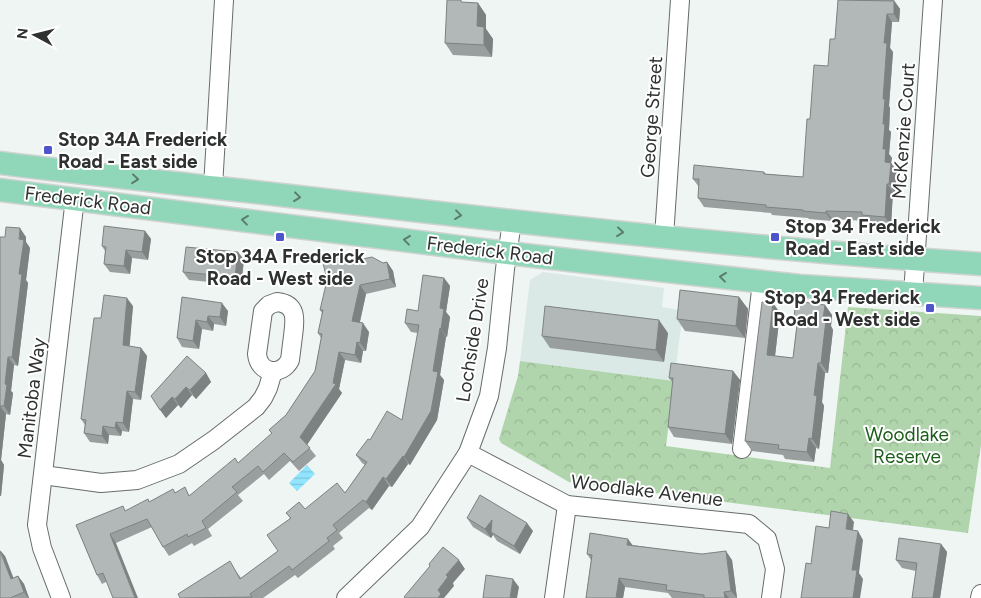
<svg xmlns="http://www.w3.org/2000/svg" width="981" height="598" font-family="Figtree,sans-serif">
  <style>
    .built { fill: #dae9e6 }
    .park { fill: url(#park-crowns) }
    .water { fill: url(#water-rules) }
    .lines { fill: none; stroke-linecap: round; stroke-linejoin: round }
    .minor-casing { stroke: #676c6b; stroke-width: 20 }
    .major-casing { stroke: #d1d2d2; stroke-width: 25 }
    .minor { stroke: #fff; stroke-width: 18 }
    .major { stroke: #90d7b9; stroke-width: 22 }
    .wall { fill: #999e9e }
    .shaded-wall { fill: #7d8181 }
    .building { fill: #b2b8b8; stroke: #7d8181 }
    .oneway { stroke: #5b7c6e }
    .poi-dot { fill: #4e54ca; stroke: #fff; stroke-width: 2 }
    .labels { text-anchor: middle; stroke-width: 4; stroke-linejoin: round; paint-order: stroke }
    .street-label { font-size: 19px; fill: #2f3131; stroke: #fff }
    .poi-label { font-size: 19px; font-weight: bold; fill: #2f3131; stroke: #fff; text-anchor: start }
    .park-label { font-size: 19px; fill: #1d5d1a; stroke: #fff }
  </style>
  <defs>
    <pattern id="park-crowns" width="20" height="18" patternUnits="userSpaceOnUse" patternTransform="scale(1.25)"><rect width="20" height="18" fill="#b0d5ac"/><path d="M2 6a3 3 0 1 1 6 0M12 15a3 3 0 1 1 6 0" fill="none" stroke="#98b794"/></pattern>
    <pattern id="water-rules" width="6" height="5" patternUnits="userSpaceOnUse" patternTransform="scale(1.25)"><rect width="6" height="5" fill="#92e5fe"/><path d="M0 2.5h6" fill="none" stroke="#7ec5da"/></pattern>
  </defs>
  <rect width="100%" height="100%" fill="#eff5f3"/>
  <path class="built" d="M543,272L664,288L662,307L683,311L674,381L520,361L530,280Z"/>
  <path class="park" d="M848,307L981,316V445L968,533L569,482L501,443L499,439L518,376L520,361L674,381L666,446L830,468Z"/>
  <path class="water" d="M307,465L315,474L297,491L289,483Z"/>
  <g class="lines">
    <g class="minor-casing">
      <g id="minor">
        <path d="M213,187L224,0"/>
        <path d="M664,237L680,0"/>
        <path d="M913,294L933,0"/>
        <path d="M277,302C298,304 295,321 293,336C292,344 291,352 290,360C281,377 259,374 257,354L263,311L269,305Z"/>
        <path d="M742,449L762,282"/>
        <path d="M468,453L567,505L749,524L767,539L775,569L771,598"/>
        <path d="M43,475L101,483L137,480L179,464L214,440L256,407L263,398L268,388L273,371"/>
        <path d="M61,598L42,548L37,525L75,198"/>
        <path d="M346,598L420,527L468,453L489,396L497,348L505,269L512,222"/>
        <path d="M554,598L567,505"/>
        <path d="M980,598L981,594"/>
      </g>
    </g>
    <g class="major-casing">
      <g id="major">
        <path d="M0,163C93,175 187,184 281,195C514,222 747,248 981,264"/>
        <path d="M0,190L507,253L800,286L981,298"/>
      </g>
    </g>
    <use href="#minor" class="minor"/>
    <use href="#major" class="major"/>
  </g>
  <g class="wall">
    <path d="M838,0H894L900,9L899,22H892L890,48L893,52L889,106L890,108L889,130L891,132L889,154L892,158L891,163L897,171L895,193L893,192L891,225L868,224L866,221L832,219V221L809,219L808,218L772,215L771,213L704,207L698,198L699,187L693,179L764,172L766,174L803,177L810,119L828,66L835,39Z"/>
    <path d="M466,2L478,3L486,15V29L493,39L492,57L453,55L445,43Z"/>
    <path d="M145,231L151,239L148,260L132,258L130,274L110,272L104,264L105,251L102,246Z"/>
    <path d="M0,237H26V242L30,248L26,280L28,283L18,366L14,365L11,391L13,393L10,415L6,414L1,460L4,465L1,496H0Z"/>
    <path d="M238,252L244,260L241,285L189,280L183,272Z"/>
    <path d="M352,261L383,263L387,262L393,271L396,287L366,294L360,322L369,332L366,351H363L361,363L345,360L339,389L342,393L307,445L316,456L299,471L290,461L269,480L264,474L238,495L243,501L208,529L212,536L194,546L192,543L169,556L163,547L152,527L116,543L106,582L102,584L97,575L76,525L126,511L175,492L190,495L238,463L272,434L269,430L286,415L315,371L321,338L318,333L322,313L320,310Z"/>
    <path d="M444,278L450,286L446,312L450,317L447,337H446L440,375L444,380L437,420L410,465L408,464L392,487L389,486L372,510L369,508L339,533L343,538L333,546L335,549L298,578L295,575L263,598H180L235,570L241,578L278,551L290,518L286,513L305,509L345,493L365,465L362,463L356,455L370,440L402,420L418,333L411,332L405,323L418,311Z"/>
    <path d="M182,297L228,311L226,326L214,324L213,331L202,329L199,349L182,347L177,338Z"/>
    <path d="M739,297L748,309L745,338L685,331L677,319Z"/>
    <path d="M773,303L780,313L775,356L793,358L797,321L794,317L825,305L832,315L831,326L833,330L828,373H825L823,390L822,402L824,406L819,449L816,448L814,462L785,459L783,455L752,451L745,441Z"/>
    <path d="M133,306L129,346L141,348L147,356L141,400L133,399L129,432L122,431L121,436L109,435L108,444L90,442L84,433L85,425L81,419L101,318Z"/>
    <path d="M668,333L664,362L550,348L542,336Z"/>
    <path d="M733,371L740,380L732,444L674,437L668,427L673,383L669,378Z"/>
    <path d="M206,373L211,382L196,399L192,395L181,408L178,405L166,418L151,396Z"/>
    <path d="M467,518L533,531L520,554L497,541L493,535L491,538L473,527Z"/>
    <path d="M941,544L947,552L940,598H912L916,571L902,568L896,560Z"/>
    <path d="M633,545L732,560L737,598H672L668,593L625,587L623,598H586L591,560L587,554Z"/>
    <path d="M5,556L13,578L18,576L24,584L29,598H0Z"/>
  </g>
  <g class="shaded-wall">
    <path d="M894,1L900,9L899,22L894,14Z"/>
    <path d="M478,3L486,15V29L493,39L492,57L484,45L477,26Z"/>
    <path d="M887,14L892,22L890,48L893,52L889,106L890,108L889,130L891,132L889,154L892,158L891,163L897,171L895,193L889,184L883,149V124L884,43Z"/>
    <path d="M887,184L893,192L891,225L885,217Z"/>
    <path d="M826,211L832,219V221L826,213Z"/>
    <path d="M20,228L26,237V242L30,248L26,280L28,283L18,366L12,357Z"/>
    <path d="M145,231L151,239L148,260L142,252Z"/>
    <path d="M126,250L132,258L130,274L124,266Z"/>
    <path d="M238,252L244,260L241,285L235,277Z"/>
    <path d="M387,262L393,271L396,287L390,279Z"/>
    <path d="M444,278L450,286L446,312L450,317L447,337L441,329L440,308Z"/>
    <path d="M360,285L366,294L358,330L352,321Z"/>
    <path d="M739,297L748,309L745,338L736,326Z"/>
    <path d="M127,298L133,306L129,354L123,345Z"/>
    <path d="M222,303L228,311L226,326L220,317Z"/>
    <path d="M773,303L780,313L774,365L767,355Z"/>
    <path d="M825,305L832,315L831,326L833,330L828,373L821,363L823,319Z"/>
    <path d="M208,316L214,324L213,331L207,322Z"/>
    <path d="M196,320L202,329L199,349L193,341Z"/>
    <path d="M659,320L668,333L664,362L656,350Z"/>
    <path d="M363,323L369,332L366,351L360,343Z"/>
    <path d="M440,328L446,337L440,375L444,380L437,420L410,465L404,457L433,371Z"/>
    <path d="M357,342L363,351L361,363L355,355Z"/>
    <path d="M141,348L147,356L141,400L135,392Z"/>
    <path d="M339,352L345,360L339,389L342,393L306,446L300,437L333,383Z"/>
    <path d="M8,357L14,365L11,391L13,393L10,415L4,406L5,384Z"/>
    <path d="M818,363L825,373L822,402L824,406L819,449L812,439L814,395Z"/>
    <path d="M733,371L740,380L732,444L725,434Z"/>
    <path d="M206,373L211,382L196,399L190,390Z"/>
    <path d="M186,387L192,395L181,408L175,399Z"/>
    <path d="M127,391L133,399L129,432L123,423Z"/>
    <path d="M172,397L178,405L166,418L160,410Z"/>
    <path d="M0,406L6,414L1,460L4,465L1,496L0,495Z"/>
    <path d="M116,422L122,431L121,436L115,428Z"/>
    <path d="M103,426L109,435L108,444L102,436Z"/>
    <path d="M809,438L816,448L814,462L807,452Z"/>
    <path d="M403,456L408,464L392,487L386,479Z"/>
    <path d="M383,477L389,486L372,510L366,502Z"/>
    <path d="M848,514L854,522L852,538L846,529Z"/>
    <path d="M492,520L491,532L493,535L491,538L485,529Z"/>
    <path d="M527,523L533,531L520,554L514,546Z"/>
    <path d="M858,531L863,540L859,573L863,579L860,598H853L852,570Z"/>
    <path d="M110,534L116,543L138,598H135Z"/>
    <path d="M628,539L634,547L627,545Z"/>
    <path d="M941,544L947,552L940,598H933Z"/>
    <path d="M0,550L5,556L17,587L11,579Z"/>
    <path d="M726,551L732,560L737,598L731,591Z"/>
    <path d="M459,560L465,569L453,583L454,586L444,598H438V590L446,575Z"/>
    <path d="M18,576L24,584L29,598H28L24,592Z"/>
    <path d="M619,578L625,587L623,598H616Z"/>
    <path d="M513,579L519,587L517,598H510Z"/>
    <path d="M724,592L729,598H725Z"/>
  </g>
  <g class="building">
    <path d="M447,0H461V2L478,3L477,26L484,27V45L445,43Z"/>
    <path d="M838,0L894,1V14H887L884,43H887L883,99H885L883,124H885L883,149H886L885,162L891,163L889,184H887L885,217L862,215V212L826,211V213L803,211V210L766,207V205L698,198L699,179H693L694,165L764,172V174L803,177L807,119H810L814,65L828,66L830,39H835Z"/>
    <path d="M104,226L145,231L142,252L126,250L124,266L104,264L106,247L102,246Z"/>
    <path d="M6,227L20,228L19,239L24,240L19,274H22L12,357H8L5,384L7,385L4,406H0V407V237H5Z"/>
    <path d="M186,247L238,252L235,277L183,272Z"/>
    <path d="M348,256L349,262L372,257L383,263L387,262L390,279L360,285L352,321L363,323L360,343L357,342L355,355L339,352L333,383L336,384L300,437L310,448L293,462L284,453L263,472L258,466L232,487L237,492L202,521L206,528L188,537L187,534L163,547L147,519L110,534L135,598H113L103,573L97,575L76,525L123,506L125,511L148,499L149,502L173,489L175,493L185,487L189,496L235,458L238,463L272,433L269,430L286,415L315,371L322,334L318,333L323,310H320L327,280L323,263L327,262L326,260Z"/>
    <path d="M423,275L444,278L440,308L444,309L441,329L440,328L433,371L438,372L431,411L404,457L403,456L386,479L383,477L366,502L363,500L333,525L337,530L327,538L329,541L292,570L289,566L250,594L252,597L180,598L178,594L230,561L240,579L278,551L267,535L291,518L286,513L299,502L305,509L337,483L345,493L367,462L356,455L368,439L370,440L387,411L402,420L419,325L405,323L407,309L418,311Z"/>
    <path d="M680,290L739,297L736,326L677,319Z"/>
    <path d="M104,295L127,298L123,345L141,348L135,392L127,391L123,423L116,422L115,428L103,426L102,436L84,433L86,420L81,419L94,318H101Z"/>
    <path d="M182,297L222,303L220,317L208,316L207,322L196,320L193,341L177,338Z"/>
    <path d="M796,301L825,305L823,319L826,320L821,363H818L816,380L814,395L817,396L812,439L809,438L807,452L778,449L779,445L745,441L762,302L773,303L767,355L793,358L798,317H794Z"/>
    <path d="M545,306L659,320L656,350L542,336Z"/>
    <path d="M187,356L206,373L190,390L186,387L175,399L172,397L160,410L151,396Z"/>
    <path d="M671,363L733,371L725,434L668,427L673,378H669Z"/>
    <path d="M480,495L527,523L514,546L491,532L492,520L485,529L467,518Z"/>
    <path d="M831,511L848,514L846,529L858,531L852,570H857L853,598H801L806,563L811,564L816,526L829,528Z"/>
    <path d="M590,533L628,539L627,545L702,554L726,551L731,591L724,592L725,598H704V595L666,590L667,585L619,578L616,598H586L592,555L587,554Z"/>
    <path d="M899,538L941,544L933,598H912L917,563L896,560Z"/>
    <path d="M443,547L459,560L446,575L448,577L438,590L441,594L438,598H406L404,597L430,566L429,564Z"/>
    <path d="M0,551L11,579L18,576L24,592L10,598H0Z"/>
    <path d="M486,575L513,579L510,598H483Z"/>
  </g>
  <defs><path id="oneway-chevron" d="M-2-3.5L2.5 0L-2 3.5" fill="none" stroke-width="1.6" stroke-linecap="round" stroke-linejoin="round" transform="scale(1.25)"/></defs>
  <g class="oneway">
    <use href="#oneway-chevron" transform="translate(135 179) rotate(6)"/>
    <use href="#oneway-chevron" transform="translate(297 197) rotate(7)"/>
    <use href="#oneway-chevron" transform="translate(458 215) rotate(7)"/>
    <use href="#oneway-chevron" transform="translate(245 220) rotate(-173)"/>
    <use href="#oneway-chevron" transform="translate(620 232) rotate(6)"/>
    <use href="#oneway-chevron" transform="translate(407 240) rotate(-173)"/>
    <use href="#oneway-chevron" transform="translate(723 277) rotate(-173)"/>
  </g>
  <g class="poi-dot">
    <rect x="43" y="145" width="10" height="10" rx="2.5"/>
    <rect x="275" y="232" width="10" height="10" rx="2.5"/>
    <rect x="770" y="232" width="10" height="10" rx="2.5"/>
    <rect x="925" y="303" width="10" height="10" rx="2.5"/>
  </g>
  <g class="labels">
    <g class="street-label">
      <text transform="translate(651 117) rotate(-86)" y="7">George Street</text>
      <text transform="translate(903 131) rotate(-86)" y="7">McKenzie Court</text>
      <text transform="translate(88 200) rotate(7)" y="7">Frederick Road</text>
      <text transform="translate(490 250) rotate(7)" y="7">Frederick Road</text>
      <text transform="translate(472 340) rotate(-81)" y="7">Lochside Drive</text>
      <text transform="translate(31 398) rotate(-83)" y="7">Manitoba Way</text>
      <text transform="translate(647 490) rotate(7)" y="7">Woodlake Avenue</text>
    </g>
    <g class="poi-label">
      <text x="58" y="146">Stop 34A Frederick<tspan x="58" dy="22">Road - East side</tspan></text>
      <text x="785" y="233">Stop 34 Frederick<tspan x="785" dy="22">Road - East side</tspan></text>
      <text x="280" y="263" text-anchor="middle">Stop 34A Frederick<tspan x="280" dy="22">Road - West side</tspan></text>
      <text x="920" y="304" text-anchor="end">Stop 34 Frederick<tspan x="920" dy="22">Road - West side</tspan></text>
    </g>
    <g class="park-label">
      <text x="907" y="441">Woodlake<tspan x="907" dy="22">Reserve</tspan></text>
    </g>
  </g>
  <g transform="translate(35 35) rotate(277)" stroke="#ffffff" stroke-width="4" paint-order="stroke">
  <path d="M0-4L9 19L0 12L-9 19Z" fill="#2f3131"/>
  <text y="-8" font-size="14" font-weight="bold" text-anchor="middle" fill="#2f3131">N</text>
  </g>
</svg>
